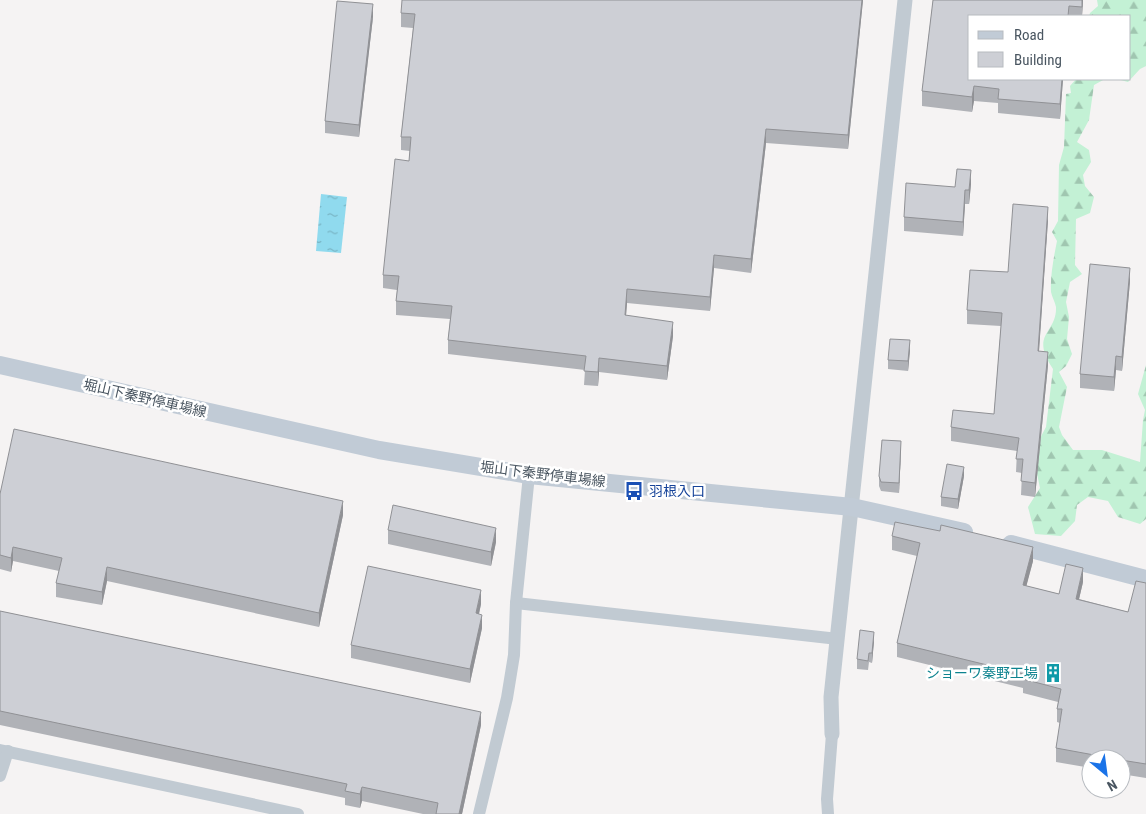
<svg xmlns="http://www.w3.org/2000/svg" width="1146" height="814" font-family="'Roboto Condensed','Noto Sans JP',sans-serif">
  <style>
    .forest { fill: url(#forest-firs) }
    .water { fill: url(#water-ripples) }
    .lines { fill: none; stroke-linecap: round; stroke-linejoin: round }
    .minor { stroke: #c1cad2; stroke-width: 12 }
    .tertiary { stroke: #c1cad2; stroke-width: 15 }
    .secondary { stroke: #c1cbd6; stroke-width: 18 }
    .wall { fill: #b0b2b7 }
    .shaded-wall { fill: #909195 }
    .building { fill: #cdcfd5; stroke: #909195 }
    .labels { text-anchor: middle; stroke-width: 5; stroke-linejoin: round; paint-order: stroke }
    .street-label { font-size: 14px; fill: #4a5661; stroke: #fff }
    .transit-label { font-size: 14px; fill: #164399; stroke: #fff; text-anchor: start }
    .culture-label { font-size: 14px; fill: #0d838f; stroke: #fff; text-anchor: end }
  </style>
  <defs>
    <pattern id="forest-firs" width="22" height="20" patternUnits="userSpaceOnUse" patternTransform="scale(1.25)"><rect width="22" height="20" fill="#c3f1d5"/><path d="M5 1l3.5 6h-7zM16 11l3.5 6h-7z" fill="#a0c6b0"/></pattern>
    <pattern id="water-ripples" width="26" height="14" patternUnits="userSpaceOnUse" patternTransform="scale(1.25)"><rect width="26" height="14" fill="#90daee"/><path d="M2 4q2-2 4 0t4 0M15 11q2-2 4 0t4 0" fill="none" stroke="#78b4c4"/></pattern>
  </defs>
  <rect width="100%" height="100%" fill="#f5f3f3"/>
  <g class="forest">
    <path d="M1097,0H1146V66L1140,69L1128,82L1117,79H1130V16H1089L1090,13L1098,6Z"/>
    <path d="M1076,79H1105L1094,85L1089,120L1077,142L1089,150L1091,162L1083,175L1085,186L1094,197L1090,213L1076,219L1075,265L1082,274L1070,282L1066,302L1069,317L1067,339L1072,354L1066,366L1059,372L1067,387L1059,427L1062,435L1073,450H1102L1140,462L1143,420L1145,410L1138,394L1146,365V519L1140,524L1118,517L1108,501L1088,497L1077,505L1075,521L1061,536L1035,534L1028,507L1040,488L1036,469L1038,442L1046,427L1053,369C1029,333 1057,334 1056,307C1055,302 1052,297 1051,292C1050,276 1054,256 1057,241L1052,232L1058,221L1059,165L1064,147L1066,94L1071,93L1070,86Z"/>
  </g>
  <path class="water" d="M321,194L347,197L341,253L316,251Z"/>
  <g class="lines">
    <g class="minor">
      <path d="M516,603L838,639"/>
      <path d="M0,750L298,814"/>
      <path d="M0,776L8,751"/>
      <path d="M479,814L507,698L514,655L516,603L529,475"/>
      <path d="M828,814L827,799L832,734"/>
    </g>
    <path class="tertiary" d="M832,734L831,697L905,0"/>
    <g class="secondary">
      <path d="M0,365L379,450L529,475L852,507L964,532"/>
      <path d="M1011,544L1146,579"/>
    </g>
  </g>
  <g class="wall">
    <path d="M863,0L848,149L766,143L751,273L714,268L710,311L627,303L626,315L673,336L667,380L599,372L598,386L584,385L585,370L448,354V340L450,319L396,315V301L397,290L383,288V275L409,161L410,151L401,150V137L413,28L401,27V13Z"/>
    <path d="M933,0H1083L1082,16H970L1063,79L1060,119L998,113V103L974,101L972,112L922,106V91Z"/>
    <path d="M373,17L359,137L325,133V121Z"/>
    <path d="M971,184L969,204H965L963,236L904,231V217L955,187Z"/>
    <path d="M1048,220L1039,351L1048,365L1035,497L1021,495L1022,473L1016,472L1017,451L951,441V427L994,414L1001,326L967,324V310L1008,272Z"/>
    <path d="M1130,281L1122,371L1116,370L1114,391L1080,388V374Z"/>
    <path d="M910,350L908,371L888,369V360Z"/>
    <path d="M901,450L899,493L881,491L879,486V476Z"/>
    <path d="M964,476L958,509L941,506V497Z"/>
    <path d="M0,494L343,515L319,627L107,581L102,605L56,597V583L59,571L13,561L11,572L0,569Z"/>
    <path d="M388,530L496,542L491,566L388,544Z"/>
    <path d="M892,536L1033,561L1026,586L1059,594L1083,582L1079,599L1128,612L1146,583V778L1121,774V759H1091V768L1056,762V748L1060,723L1057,722V709L1058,702L1023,693V688L897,657V643L917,556L892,550Z"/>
    <path d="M481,604L479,614L482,628L470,683L351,658V645Z"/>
    <path d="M0,611L481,725L462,814H423L362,801L360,808L345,805V798L0,725Z"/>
    <path d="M874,641L872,663L869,662L868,670L857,669V659Z"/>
  </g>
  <g class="shaded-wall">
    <path d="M862,0H863L848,149V135Z"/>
    <path d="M1082,0H1083L1082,16Z"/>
    <path d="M373,4V17L359,137V125Z"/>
    <path d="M1062,79H1063L1060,119V104Z"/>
    <path d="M974,86V101L972,112V97Z"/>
    <path d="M766,129V143L751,273V259Z"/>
    <path d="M971,170V184L969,204V190Z"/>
    <path d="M965,190V204L963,236V222Z"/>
    <path d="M1048,207V220L1038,365V351Z"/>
    <path d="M714,255V268L710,311V297Z"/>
    <path d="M1130,268V281L1122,371V357Z"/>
    <path d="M627,289V303L625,329V315Z"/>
    <path d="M673,322V336L667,380V366Z"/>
    <path d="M910,340V350L908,371V361Z"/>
    <path d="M1048,352V365L1035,497V483Z"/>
    <path d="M1116,356V370L1114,391V377Z"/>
    <path d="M599,358V372L598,386V372Z"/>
    <path d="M901,441V450L899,493V483Z"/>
    <path d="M964,467V476L958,509V499Z"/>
    <path d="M343,501V515L319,627V613Z"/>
    <path d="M496,528V542L491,566V552Z"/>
    <path d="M13,547V561L11,572V558Z"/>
    <path d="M1033,547V561L1023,599V585Z"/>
    <path d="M107,567V581L102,605V592Z"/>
    <path d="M1083,568V582L1076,612V599Z"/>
    <path d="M481,590V604L476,627V613Z"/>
    <path d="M482,615V628L470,683V669Z"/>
    <path d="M874,632V641L872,663V653Z"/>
    <path d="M481,712V725L462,814H459Z"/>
    <path d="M362,787V801L360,808V794Z"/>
  </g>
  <g class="building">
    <path d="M402,0H862L848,135L766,129L751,259L714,255L710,297L627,289L625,315L673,322L667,366L599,358L598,372L584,371L586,356L448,340L452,306L396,301L399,276L383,275L395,159L409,161L411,137H401L415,14L401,13Z"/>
    <path d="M933,0H1082V7L1069,6L1068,16H970V79H1062L1060,104L998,99L999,89L974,86L972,97L922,91Z"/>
    <path d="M337,1L373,4L359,125L325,121Z"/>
    <path d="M957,169L971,170L969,190H965L963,222L904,217L906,183L955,187Z"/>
    <path d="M1013,204L1048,207L1038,351L1048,352L1035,483L1021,481L1023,459H1016L1019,438L951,427L953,410L994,414L1002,313L967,310L970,270L1008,272Z"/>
    <path d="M1090,264L1130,268L1122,357L1116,356L1114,377L1080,374Z"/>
    <path d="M890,339L910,340L908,361L888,360Z"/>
    <path d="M14,429L343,501L319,613L107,567L102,592L56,583L62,558L13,547L11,558L0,555V494Z"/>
    <path d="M882,440L901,441L899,483L881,482L879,476Z"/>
    <path d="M947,464L964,467L958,499L941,497Z"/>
    <path d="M393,505L496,528L491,552L388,530Z"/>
    <path d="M895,522L940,531L941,525L1033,547L1023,585L1059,594L1066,564L1083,568L1076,599L1128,612L1136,581L1146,583V764L1121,760V759H1116L1056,748L1062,709H1057L1061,689L1023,679L1024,674L897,643L920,543L892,536Z"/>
    <path d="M368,566L481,590L476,613L482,615L470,669L351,645Z"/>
    <path d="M0,611L481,712L459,814H436L438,803L362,787L360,794L345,791L347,784L0,711Z"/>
    <path d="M860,630L874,632L872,653H869L868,661L857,659Z"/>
  </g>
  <defs>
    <g id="bus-bare" transform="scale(1.5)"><path d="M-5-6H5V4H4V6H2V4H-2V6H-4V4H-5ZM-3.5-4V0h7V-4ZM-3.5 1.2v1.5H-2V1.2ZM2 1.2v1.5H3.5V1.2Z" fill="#1a4fb4" stroke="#fff" stroke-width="2.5" paint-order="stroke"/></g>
    <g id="building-bare" transform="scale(1.5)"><path d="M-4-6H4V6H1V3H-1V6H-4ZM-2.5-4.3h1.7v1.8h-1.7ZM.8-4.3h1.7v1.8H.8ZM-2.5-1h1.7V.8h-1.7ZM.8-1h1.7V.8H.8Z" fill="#0f9aa8" stroke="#fff" stroke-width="2.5" paint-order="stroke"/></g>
  </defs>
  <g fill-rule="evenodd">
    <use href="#bus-bare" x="634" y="491"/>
    <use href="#building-bare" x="1053" y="673"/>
  </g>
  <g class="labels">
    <g class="street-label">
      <text transform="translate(145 398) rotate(13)" y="5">堀山下秦野停車場線</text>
      <text transform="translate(543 474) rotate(7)" y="5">堀山下秦野停車場線</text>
    </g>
    <g class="transit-label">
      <text x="649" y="496">羽根入口</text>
    </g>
    <g class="culture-label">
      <text x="1038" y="678">ショーワ秦野工場</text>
    </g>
  </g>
  <rect x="968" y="15" width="162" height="65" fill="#ffffff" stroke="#b7bbc0"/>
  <rect x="978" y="31" width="25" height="8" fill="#c1cbd6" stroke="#b7bbc0"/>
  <text x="1014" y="40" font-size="15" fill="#4a5661">Road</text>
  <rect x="978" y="52" width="25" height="15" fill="#cdcfd5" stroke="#b7bbc0"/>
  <text x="1014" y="65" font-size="15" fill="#4a5661">Building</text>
  <g transform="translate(1106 774) rotate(151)"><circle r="24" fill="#ffffff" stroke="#b7bbc0"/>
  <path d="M0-4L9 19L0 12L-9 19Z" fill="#1a73e8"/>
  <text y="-8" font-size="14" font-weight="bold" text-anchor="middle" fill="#4a5661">N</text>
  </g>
</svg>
